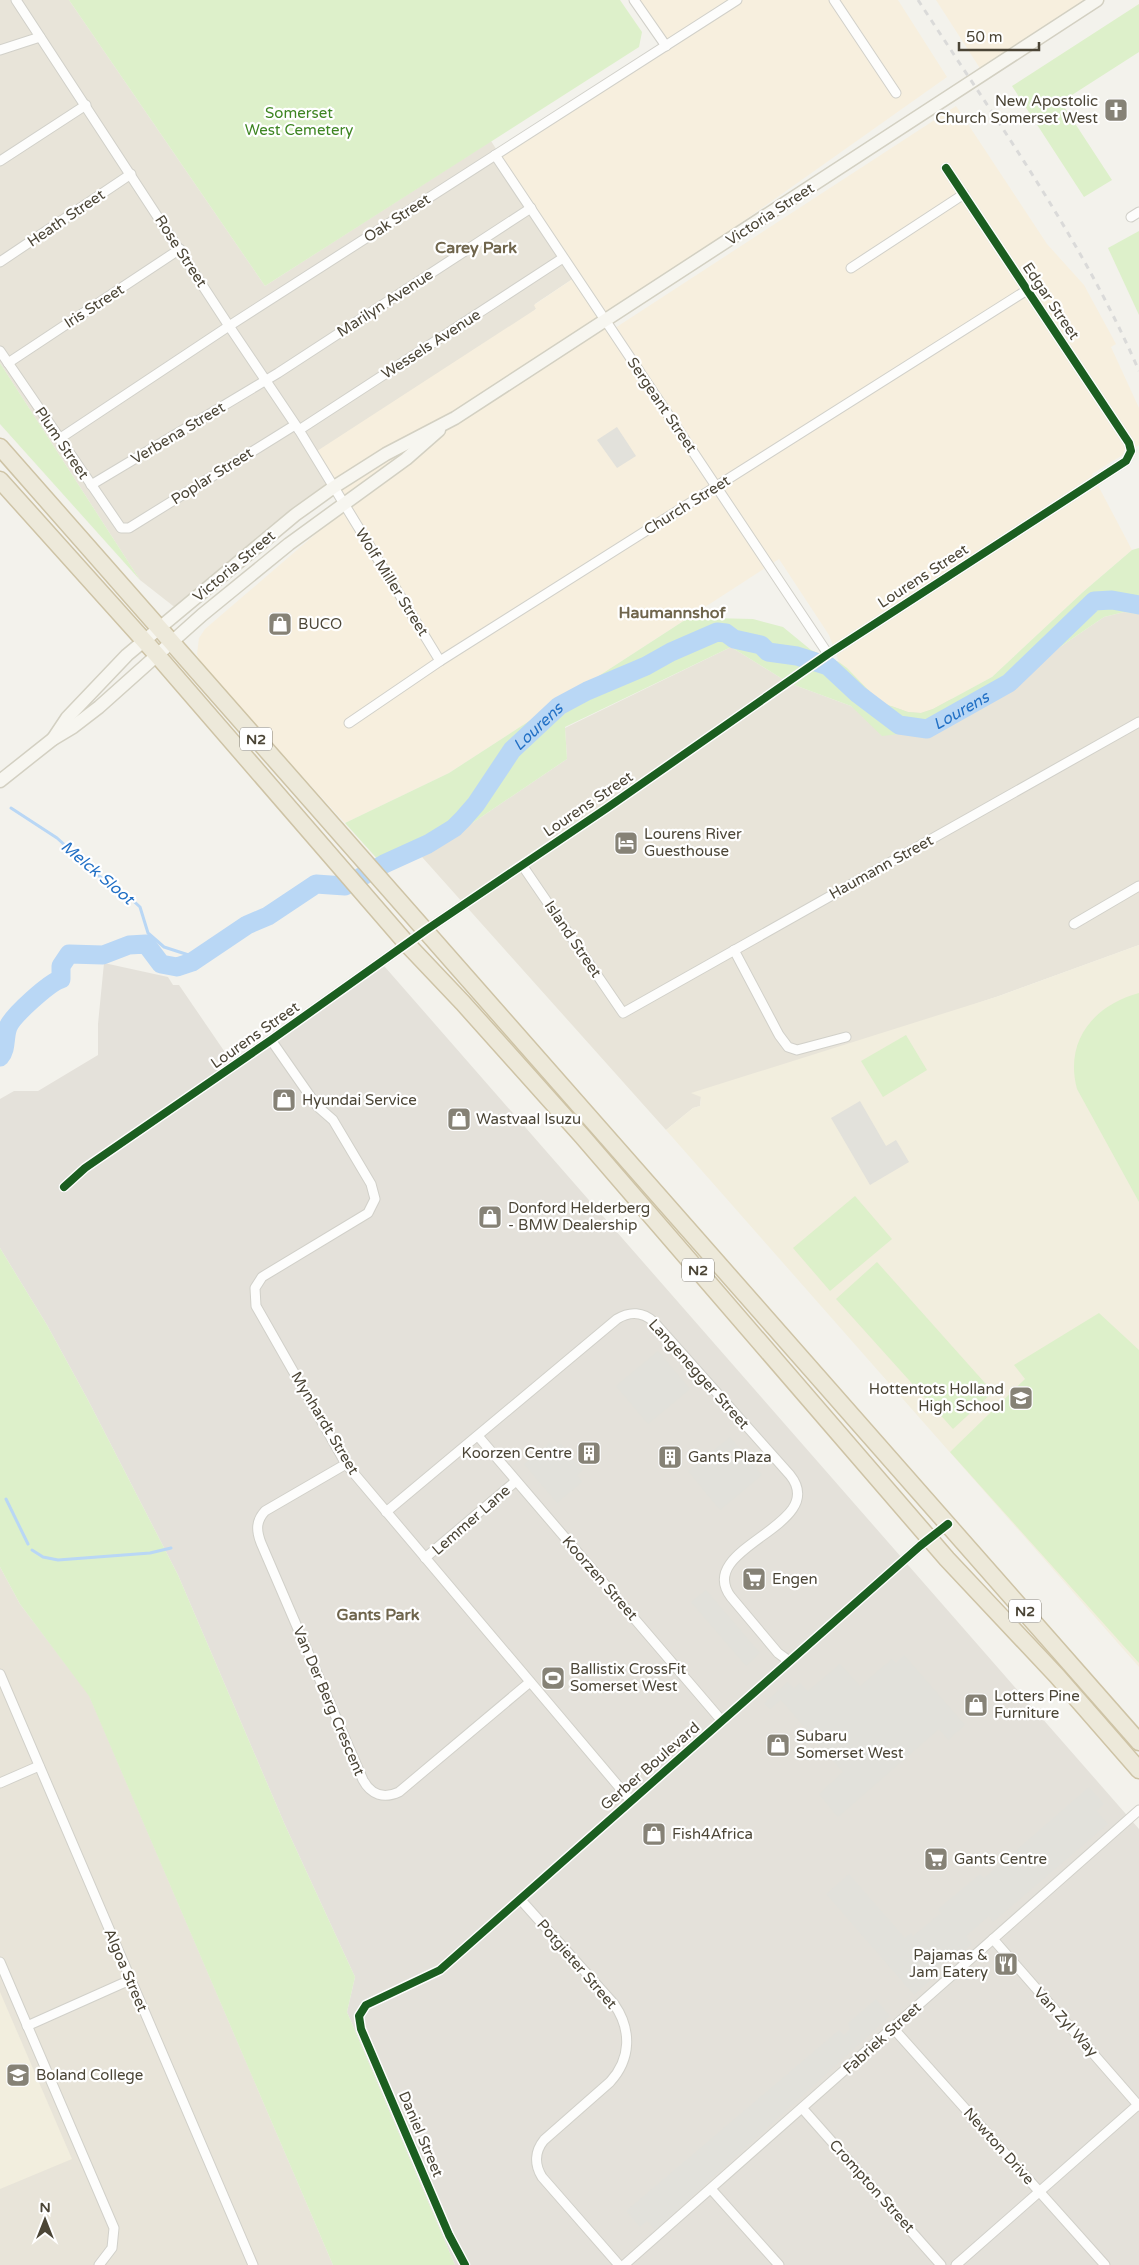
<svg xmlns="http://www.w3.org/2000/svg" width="1139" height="2265" font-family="'Varela Round',sans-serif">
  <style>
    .residential { fill: #e8e4d9 }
    .commercial { fill: #f7efde }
    .industrial { fill: #e4e1da }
    .education { fill: #f2eede }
    .green { fill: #ddf0ca }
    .parking { fill: #e2e1db }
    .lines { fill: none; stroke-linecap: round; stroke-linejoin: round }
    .stream { stroke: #b9d7f5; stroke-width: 3 }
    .river { stroke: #b9d7f5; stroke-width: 19 }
    .street-casing { stroke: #d1d0c9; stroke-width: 11 }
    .secondary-casing { stroke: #d3d0c2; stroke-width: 15 }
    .highway-casing { stroke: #cec3a5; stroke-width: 19 }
    .street { stroke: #fdfdfc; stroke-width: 9 }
    .secondary { stroke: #f7f6f0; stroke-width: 12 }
    .highway { stroke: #ede9da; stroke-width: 16 }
    .rail { stroke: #dadad9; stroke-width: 3; stroke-dasharray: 6 6; stroke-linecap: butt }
    .cycleway-casing { stroke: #fff; stroke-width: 11 }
    .cycleway { stroke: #1b5e20; stroke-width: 8 }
    .labels { text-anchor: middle; stroke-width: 4.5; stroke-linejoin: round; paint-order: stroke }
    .shield { fill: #fff; stroke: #817d72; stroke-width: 1 }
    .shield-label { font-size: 14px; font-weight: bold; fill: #4b4536 }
    .poi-label { font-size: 15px; fill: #4b4536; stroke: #fff; text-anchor: start }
    .park-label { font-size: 15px; fill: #3e8522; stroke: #fff }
    .street-label { font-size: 15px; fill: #4b4536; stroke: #fff }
    .neighbourhood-label { font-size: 16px; font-weight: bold; fill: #6f654c; stroke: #fff }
    .water-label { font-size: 16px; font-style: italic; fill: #2270c5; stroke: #fff }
  </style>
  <rect width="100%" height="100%" fill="#f3f2ec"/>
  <g class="residential">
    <path d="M0,0H69L265,286L491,141L577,276L535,304L537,308L334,485L177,609L140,580L0,363Z"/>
    <path d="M1124,612L1139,614V945L999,996L701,1096L700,1106L693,1108L666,1130L422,857L567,759L565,728L731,647L789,683L851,706L857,710L1004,693L1024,679L1057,649L1104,617Z"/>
    <path d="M0,1567L20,1604L89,1695L333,2265H0Z"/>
  </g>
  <g class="commercial">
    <path d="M634,0H898L947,77L605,319L612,330L956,106L1047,244L1084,285L1116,344L1111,347L1139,408V445L1092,474L1132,550L1083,592L992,677L933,709L921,713L908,712L880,702L839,662L829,635L779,559L449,773L345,823L202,666L197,654L199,638L205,629L326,525L348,509L314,453L536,309L534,305L577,276L500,155L666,45Z"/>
    <path d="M936,0H1098L983,73Z"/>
  </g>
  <path class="industrial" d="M378,959L1139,1829V2265H455L347,2012L355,1977L285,1825L178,1575L88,1400L47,1325L0,1248V1099L14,1091H38L98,1055V1024L104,963L168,977L173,985H179L231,1061Z"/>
  <g class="education">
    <path d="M1139,945V1667L666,1130L693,1108L700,1106L701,1097L691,1093L999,996Z"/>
    <path d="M0,1992L72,2159L0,2189Z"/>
  </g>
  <g class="green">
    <path d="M69,0H620L642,32L639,47L265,286Z"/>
    <path d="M1139,4V52L1061,102L1112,180L1084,197L1012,86Z"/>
    <path d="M1139,231V315L1108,248Z"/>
    <path d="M0,363L140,580L0,424Z"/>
    <path d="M1139,548V614L1124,612L1104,617L1057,649L1024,679L1004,693L935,730L882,736L851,706L789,683L731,647L565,727L567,759L422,857L419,854L389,872L345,823L449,773L685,620L711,618L753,619L783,627L811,650L839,662L847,668L880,702L908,712L921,713L933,709L992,677L1083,592L1132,550Z"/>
    <path d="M1139,993V1202L1077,1089C1064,1041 1094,1005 1139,993Z"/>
    <path d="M906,1035L927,1070L883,1097L861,1061Z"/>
    <path d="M855,1196L892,1239L830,1291L793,1248Z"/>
    <path d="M0,1248L47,1325L88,1400L178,1575L285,1825L355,1977L347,2012L455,2265H333L89,1696L20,1604L0,1567Z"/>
    <path d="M877,1262L993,1392L953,1429L836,1299Z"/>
    <path d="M1099,1313L1139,1350V1663L950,1452L1025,1379L1014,1365Z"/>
  </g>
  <g class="parking">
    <path d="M617,427L636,456L617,468L597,440Z"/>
    <path d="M860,1101L886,1146L896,1140L909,1162L870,1185L831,1118Z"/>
    <path d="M658,1351L690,1389L648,1424L616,1386Z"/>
    <path d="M730,1437L762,1475L720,1510L688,1471Z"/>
    <path d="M550,1443L555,1449L561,1444L583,1470L577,1475L582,1482L557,1503L524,1464Z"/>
    <path d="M706,1590L760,1653L746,1666L691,1602Z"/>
    <path d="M904,1655L965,1725L948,1740L939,1729L838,1817L819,1794L843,1772L781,1700L770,1709L764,1703L788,1682L794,1688L800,1683L808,1691L840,1664L860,1686L892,1659L896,1663Z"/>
    <path d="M1089,1787L1104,1804L1097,1811L1108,1824L993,1922L989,1916L966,1936L972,1944L951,1962L948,1958L934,1971L937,1975L914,1995L826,1894L849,1874L905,1938L911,1933L913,1936L941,1913L938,1909L980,1874L984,1878Z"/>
    <path d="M876,1999L890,2016L655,2230L647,2221L640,2227L626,2211L839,2030L844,2035L850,2029L848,2023Z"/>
  </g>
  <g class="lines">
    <g class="stream">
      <path d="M11,808L57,838L99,876L127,895L140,907L148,933L164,947L198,958"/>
      <path d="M6,1499L28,1544"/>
      <path d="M32,1550L43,1557L58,1560L150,1553L171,1548"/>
    </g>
    <path class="river" id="s1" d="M0,1057C7,1049 4,1037 8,1027C13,1015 49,983 61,979V966L69,954L103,955L129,945L146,944L161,964L177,967L192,962L247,925L268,916L316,884L345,886L384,864L428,844L454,828L463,819L476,804L512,750L559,706L587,691L646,666L671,652L717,632L726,633L734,639L761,645L768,652L797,656L828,666L858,694L899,725L927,729L1009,683L1094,601L1112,600L1139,605"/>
    <g class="street-casing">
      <g id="street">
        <path d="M16,0L229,326L299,430L440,661"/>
        <path d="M634,0L666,46"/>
        <path d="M834,0L896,93"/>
        <path d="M0,50L40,37"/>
        <path d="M495,155L828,654"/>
        <path d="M0,161L86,105"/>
        <path d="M1131,217L1139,212"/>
        <path d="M0,262L131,174"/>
        <path d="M851,268L964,194"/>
        <path d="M0,351L121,528H129L295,425"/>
        <path d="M8,363L180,249"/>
        <path d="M299,430L563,258"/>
        <path d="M59,439L229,326L737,0"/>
        <path d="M91,485L278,373L531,208"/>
        <path d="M349,723L440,661L1027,290"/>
        <path d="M522,865L623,1013L1139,722"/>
        <path d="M1074,924L1139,886"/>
        <path d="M734,950L779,1035L788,1047L797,1050L846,1037"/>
        <path d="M271,1040L317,1106L333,1120L371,1184L375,1199L368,1213L262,1277L255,1288L256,1306L346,1464L631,1801"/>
        <path d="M64,1187L85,1168L271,1040L426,930L607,808L828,654L1126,461L1131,451L1129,443L946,168"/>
        <path d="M478,1436L722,1721"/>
        <path d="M346,1464L265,1511C256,1521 256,1530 261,1543L363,1780C371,1795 384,1799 399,1792L530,1682"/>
        <path d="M386,1512L617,1319C630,1311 643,1312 654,1322L790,1475C831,1526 693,1547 731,1597L778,1653L789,1661"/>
        <path d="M425,1558L516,1481"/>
        <path d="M0,1674L253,2265"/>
        <path d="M0,1783L39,1766"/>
        <path d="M520,1899L614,2004C632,2030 631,2059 610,2082L544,2140C535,2151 534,2164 542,2177L619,2265"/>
        <path d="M993,1939L1139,2106"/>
        <path d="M0,1962L114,2228L112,2248L99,2265"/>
        <path d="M27,2026L130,1980"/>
        <path d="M893,2028L1105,2265"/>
        <path d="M802,2108L941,2265"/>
        <path d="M711,2189L779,2265"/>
        <path d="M465,2265L449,2235L361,2029L359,2016L366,2005L440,1970L920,1546L948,1524"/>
        <path d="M624,2265L1139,1810"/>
        <path d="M956,2265L1139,2104"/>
      </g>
    </g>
    <g class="secondary-casing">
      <g id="secondary">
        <path d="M53,739L67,718L127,655L295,515L334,487L386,454L455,418L1097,0"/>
        <path d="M0,781L53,739L73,727L99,707L202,615L289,544L406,459L439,430"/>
      </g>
    </g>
    <g class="highway-casing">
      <g id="highway">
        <path d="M0,447L1139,1742"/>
        <path d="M0,480L157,655L407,944L463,1003L582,1136L947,1559L1057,1676L1139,1770"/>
      </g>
    </g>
    <use href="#street" class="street"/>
    <use href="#secondary" class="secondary"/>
    <use href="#highway" class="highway"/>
    <path class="rail" d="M918,0C996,120 1082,239 1139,371"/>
    <g class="cycleway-casing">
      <g id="cycleway">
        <path d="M64,1187L85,1168L271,1040L426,930L607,808L828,654L1126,461L1131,451L1129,443L946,168"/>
        <path d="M465,2265L449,2235L361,2029L359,2016L366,2005L440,1970L920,1546L948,1524"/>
      </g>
    </g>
    <use href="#cycleway" class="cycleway"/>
  </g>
  <defs>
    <g id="church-square" transform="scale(1.25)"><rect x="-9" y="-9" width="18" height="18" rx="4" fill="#868276" stroke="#fff"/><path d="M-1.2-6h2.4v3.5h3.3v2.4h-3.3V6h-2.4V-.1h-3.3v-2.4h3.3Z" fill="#fff"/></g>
    <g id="shop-square" transform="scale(1.25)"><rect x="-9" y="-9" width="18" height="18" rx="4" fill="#868276" stroke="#fff"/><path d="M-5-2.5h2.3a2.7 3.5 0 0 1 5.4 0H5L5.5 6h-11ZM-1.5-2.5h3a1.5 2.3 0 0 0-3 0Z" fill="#fff"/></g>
    <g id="hotel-square" transform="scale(1.25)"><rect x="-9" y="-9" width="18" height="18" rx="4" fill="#868276" stroke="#fff"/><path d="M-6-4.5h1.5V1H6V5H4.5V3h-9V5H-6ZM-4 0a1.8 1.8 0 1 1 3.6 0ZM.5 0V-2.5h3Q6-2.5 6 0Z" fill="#fff"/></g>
    <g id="school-square" transform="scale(1.25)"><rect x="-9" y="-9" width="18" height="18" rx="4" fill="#868276" stroke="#fff"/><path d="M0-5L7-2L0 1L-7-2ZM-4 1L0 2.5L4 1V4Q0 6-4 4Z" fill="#fff"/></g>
    <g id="building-square" transform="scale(1.25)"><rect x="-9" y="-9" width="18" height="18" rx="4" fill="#868276" stroke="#fff"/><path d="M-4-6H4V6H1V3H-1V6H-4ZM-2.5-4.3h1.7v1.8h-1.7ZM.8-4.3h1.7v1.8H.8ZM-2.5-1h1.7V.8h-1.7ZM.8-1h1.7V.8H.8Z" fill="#fff"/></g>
    <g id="supermarket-square" transform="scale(1.25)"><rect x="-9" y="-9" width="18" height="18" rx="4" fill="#868276" stroke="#fff"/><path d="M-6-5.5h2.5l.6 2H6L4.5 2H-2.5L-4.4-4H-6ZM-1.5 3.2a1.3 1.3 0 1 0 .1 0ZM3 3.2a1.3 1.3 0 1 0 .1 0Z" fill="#fff"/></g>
    <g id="stadium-square" transform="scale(1.25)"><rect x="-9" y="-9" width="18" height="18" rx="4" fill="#868276" stroke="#fff"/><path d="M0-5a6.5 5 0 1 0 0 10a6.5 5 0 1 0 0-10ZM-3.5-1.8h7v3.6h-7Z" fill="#fff"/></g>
    <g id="restaurant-square" transform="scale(1.25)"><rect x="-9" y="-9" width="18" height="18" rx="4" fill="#868276" stroke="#fff"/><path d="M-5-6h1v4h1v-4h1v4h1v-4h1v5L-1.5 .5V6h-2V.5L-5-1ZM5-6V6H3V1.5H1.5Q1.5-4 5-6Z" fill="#fff"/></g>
    <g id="university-square" transform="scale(1.25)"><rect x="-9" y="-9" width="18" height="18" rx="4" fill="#868276" stroke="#fff"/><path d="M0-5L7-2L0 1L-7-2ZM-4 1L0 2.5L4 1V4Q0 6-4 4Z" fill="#fff"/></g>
  </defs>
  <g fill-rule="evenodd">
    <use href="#church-square" x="1116" y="110"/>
    <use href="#shop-square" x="280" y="624"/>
    <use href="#hotel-square" x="626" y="843"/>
    <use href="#shop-square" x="284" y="1100"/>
    <use href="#shop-square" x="459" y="1119"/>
    <use href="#shop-square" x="490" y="1217"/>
    <use href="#school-square" x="1021" y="1398"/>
    <use href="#building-square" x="589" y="1453"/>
    <use href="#building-square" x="670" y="1457"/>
    <use href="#supermarket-square" x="754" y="1579"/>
    <use href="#stadium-square" x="553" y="1678"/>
    <use href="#shop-square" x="976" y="1705"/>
    <use href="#shop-square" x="778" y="1745"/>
    <use href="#shop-square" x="654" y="1834"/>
    <use href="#supermarket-square" x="936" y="1859"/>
    <use href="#restaurant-square" x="1006" y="1964"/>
    <use href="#university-square" x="18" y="2075"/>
  </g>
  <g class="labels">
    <g class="shield">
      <rect x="240" y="727.5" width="32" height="23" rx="4"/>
      <rect x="682" y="1258.5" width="32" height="23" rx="4"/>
      <rect x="1009" y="1599.5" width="32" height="23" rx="4"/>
    </g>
    <g class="shield-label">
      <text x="256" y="744">N2</text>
      <text x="698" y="1275">N2</text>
      <text x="1025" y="1616">N2</text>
    </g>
    <g class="poi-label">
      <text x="1098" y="106" text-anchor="end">New Apostolic<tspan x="1098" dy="17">Church Somerset West</tspan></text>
      <text x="298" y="629">BUCO</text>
      <text x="644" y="839">Lourens River<tspan x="644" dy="17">Guesthouse</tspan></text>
      <text x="302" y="1105">Hyundai Service</text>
      <text x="476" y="1124">Wastvaal Isuzu</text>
      <text x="508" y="1213">Donford Helderberg<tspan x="508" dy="17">- BMW Dealership</tspan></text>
      <text x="1004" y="1394" text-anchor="end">Hottentots Holland<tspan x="1004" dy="17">High School</tspan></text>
      <text x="572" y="1458" text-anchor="end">Koorzen Centre</text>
      <text x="688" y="1462">Gants Plaza</text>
      <text x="772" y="1584">Engen</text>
      <text x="570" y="1674">Ballistix CrossFit<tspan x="570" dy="17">Somerset West</tspan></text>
      <text x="994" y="1701">Lotters Pine<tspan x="994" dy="17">Furniture</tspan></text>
      <text x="796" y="1741">Subaru<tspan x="796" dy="17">Somerset West</tspan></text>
      <text x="672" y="1839">Fish4Africa</text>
      <text x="954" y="1864">Gants Centre</text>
      <text x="988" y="1960" text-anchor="end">Pajamas &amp;<tspan x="988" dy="17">Jam Eatery</tspan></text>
      <text x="36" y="2080">Boland College</text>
    </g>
    <g class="park-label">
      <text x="299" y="118">Somerset<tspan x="299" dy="17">West Cemetery</tspan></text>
    </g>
    <g class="street-label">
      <text transform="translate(770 214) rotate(-33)" y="5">Victoria Street</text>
      <text transform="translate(66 218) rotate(-34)" y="5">Heath Street</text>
      <text transform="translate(397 218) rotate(-33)" y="5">Oak Street</text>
      <text transform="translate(181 251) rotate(57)" y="5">Rose Street</text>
      <text transform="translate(1051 301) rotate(56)" y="5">Edgar Street</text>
      <text transform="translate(385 303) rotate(-33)" y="5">Marilyn Avenue</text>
      <text transform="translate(94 306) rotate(-33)" y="5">Iris Street</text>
      <text transform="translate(431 344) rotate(-33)" y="5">Wessels Avenue</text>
      <text transform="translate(662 405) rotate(56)" y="5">Sergeant Street</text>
      <text transform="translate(178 433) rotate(-31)" y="5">Verbena Street</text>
      <text transform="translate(62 443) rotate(56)" y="5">Plum Street</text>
      <text transform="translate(212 476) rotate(-32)" y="5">Poplar Street</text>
      <text transform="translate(687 505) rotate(-32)" y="5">Church Street</text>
      <text transform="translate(234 566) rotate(-40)" y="5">Victoria Street</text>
      <text transform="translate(923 576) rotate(-33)" y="5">Lourens Street</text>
      <text transform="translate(392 582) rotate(58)" y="5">Wolf Miller Street</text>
      <text transform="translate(588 804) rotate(-34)" y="5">Lourens Street</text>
      <text transform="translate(881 867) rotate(-29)" y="5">Haumann Street</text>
      <text transform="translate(573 939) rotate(56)" y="5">Island Street</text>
      <text transform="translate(255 1035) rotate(-35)" y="5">Lourens Street</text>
      <text transform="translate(699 1374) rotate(48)" y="5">Langenegger Street</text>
      <text transform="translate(325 1423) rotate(59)" y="5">Mynhardt Street</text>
      <text transform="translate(471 1520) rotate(-41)" y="5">Lemmer Lane</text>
      <text transform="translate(600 1578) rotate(49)" y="5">Koorzen Street</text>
      <text transform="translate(329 1701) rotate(67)" y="5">Van Der Berg Crescent</text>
      <text transform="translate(650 1766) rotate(-41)" y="5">Gerber Boulevard</text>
      <text transform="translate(577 1964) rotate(49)" y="5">Potgieter Street</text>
      <text transform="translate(126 1970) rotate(67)" y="5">Algoa Street</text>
      <text transform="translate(1066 2022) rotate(48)" y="5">Van Zyl Way</text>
      <text transform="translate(882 2038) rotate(-42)" y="5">Fabriek Street</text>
      <text transform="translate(421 2134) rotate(67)" y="5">Daniel Street</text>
      <text transform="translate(999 2146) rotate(48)" y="5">Newton Drive</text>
      <text transform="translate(872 2186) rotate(48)" y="5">Crompton Street</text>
    </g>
    <g class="neighbourhood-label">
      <text x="476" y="253">Carey Park</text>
      <text x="672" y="618">Haumannshof</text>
      <text x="378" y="1620">Gants Park</text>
    </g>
    <g class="water-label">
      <text dy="6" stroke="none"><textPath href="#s1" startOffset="1181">Lourens</textPath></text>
      <text dy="6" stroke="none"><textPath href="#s1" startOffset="699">Lourens</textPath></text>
      <text transform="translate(98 872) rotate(40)" y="6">Melck Sloot</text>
    </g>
  </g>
  <g transform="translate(45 2220)" stroke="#ffffff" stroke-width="4" paint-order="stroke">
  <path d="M0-4L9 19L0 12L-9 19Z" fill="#4b4536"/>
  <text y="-8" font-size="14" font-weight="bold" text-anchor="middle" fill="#4b4536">N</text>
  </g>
  <path d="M959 42v8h80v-8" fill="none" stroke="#4b4536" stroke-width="2.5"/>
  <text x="966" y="42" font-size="15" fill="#4b4536" stroke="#ffffff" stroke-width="4" paint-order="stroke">50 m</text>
</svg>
